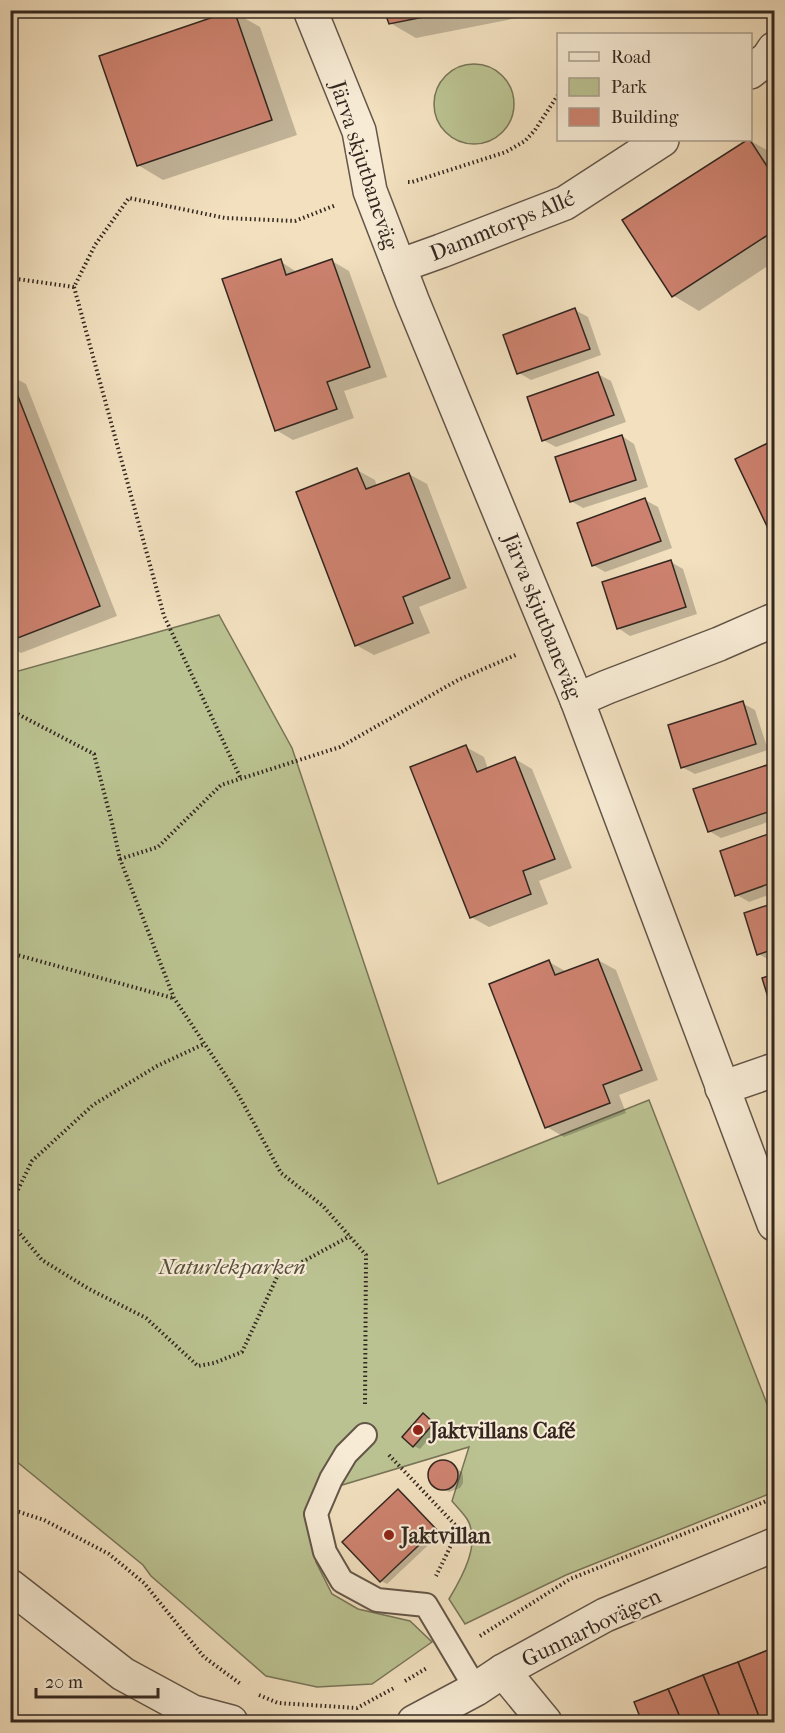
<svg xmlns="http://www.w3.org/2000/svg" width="785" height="1733" font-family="'IM FELL French Canon',serif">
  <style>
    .green { fill: #bbc291; stroke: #777458; stroke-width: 1.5 }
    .shadow { fill: #0003 }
    .building { fill: #cd826f; stroke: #332720; stroke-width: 1.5 }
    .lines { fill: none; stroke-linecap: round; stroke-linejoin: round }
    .service-casing { stroke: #635548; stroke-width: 26 }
    .minor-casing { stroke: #635548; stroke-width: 36 }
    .path { stroke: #332720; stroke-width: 4; stroke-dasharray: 1.5 3; stroke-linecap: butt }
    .service { stroke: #f7ebd5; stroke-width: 22 }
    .minor { stroke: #f7ebd5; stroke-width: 33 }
    .poi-dot { fill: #8f2418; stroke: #f7ebd5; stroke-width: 2 }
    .labels { text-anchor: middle; stroke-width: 4.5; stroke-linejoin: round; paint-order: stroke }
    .street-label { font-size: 22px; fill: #332720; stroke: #f7ebd5 }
    .park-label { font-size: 22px; font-style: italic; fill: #554e3c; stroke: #f7ebd5 }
    .poi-label { font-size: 22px; font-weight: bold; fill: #332720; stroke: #f7ebd5; text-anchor: start }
  </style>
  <rect width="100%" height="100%" fill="#f2e0bf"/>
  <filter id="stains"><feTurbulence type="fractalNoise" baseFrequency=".00333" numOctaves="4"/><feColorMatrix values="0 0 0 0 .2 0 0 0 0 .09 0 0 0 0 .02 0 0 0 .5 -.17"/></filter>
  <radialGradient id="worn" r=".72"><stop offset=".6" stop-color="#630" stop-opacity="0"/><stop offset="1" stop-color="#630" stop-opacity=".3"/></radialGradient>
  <g class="green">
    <circle cx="474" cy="104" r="40"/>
    <path d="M219,615L292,748L438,1184L649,1100L774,1422V1492L566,1575L465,1624L449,1599C461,1579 482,1543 467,1519C463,1513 457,1507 452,1501L469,1447L339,1486L310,1528L316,1562L332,1594L358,1609L410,1621L432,1642L372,1684L317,1687L266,1676L151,1576L143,1565L11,1457V673Z"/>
  </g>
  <g class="shadow">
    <path d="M386,10H558L416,38L390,23Z"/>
    <path d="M234,12L260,27L297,135L163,180L138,165Z"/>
    <path d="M749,140L774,154V262L699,311L674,296L624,221Z"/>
    <path d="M280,261L298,273L332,261L349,271L387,377L344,391L354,418L293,440L276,430Z"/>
    <path d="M575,310L588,317L601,355L531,380L519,373Z"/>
    <path d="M10,366L15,378L26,384L117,616L21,653L10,647Z"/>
    <path d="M598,374L611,381L626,422L556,447L543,440Z"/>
    <path d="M622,436L634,444L648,487L583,508L571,501Z"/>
    <path d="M774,442V537L737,460Z"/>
    <path d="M357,470L375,480L377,487L409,474L427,484L467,588L419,607L430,633L374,655L356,645Z"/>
    <path d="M645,500L658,507L672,548L605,572L593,565Z"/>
    <path d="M671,562L683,569L697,614L630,636L618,628Z"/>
    <path d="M742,703L755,710L768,750L695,774L682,767Z"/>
    <path d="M466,747L484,757L488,769L515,759L532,769L572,868L539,881L548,904L489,927L471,917Z"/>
    <path d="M767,766L774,771V820L721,838L709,831Z"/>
    <path d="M774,834V893L749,902L737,895L721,852Z"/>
    <path d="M774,904V960L771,961L759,954L745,914Z"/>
    <path d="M598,960L616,970L658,1080L619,1095L626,1113L564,1137L547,1127L549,962L567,972Z"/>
    <path d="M424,1415L439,1427L420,1449L414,1446Z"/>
    <path d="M445,1461L462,1472L463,1477V1483L460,1488L449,1492L436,1486L430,1477L431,1471L434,1466L439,1462Z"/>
    <path d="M398,1490L404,1494L441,1533L387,1584L381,1581Z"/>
    <path d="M773,1650L774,1651V1722H643L636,1703Z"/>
  </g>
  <g class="building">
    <path d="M234,10L272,120L137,166L99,56Z"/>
    <path d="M384,10H459L389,24Z"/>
    <path d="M747,140H750L774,177V231L672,297L622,220Z"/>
    <path d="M281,259L286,275L332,259L370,367L327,382L337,409L275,431L222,279Z"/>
    <path d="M575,308L590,349L517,374L503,335Z"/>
    <path d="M598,372L614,415L542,441L527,397Z"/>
    <path d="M10,376L100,606L10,641Z"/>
    <path d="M622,435L636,480L570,502L555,457Z"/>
    <path d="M774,440V541L735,459Z"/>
    <path d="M357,468L366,489L409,473L450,578L403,597L413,623L355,646L296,492Z"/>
    <path d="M645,498L661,541L592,566L577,523Z"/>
    <path d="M671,560L686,607L617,629L602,582Z"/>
    <path d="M743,701L756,744L681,768L668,725Z"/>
    <path d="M466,745L477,772L515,757L555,859L523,871L531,894L470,918L410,767Z"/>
    <path d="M767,765L774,788V810L708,832L693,789Z"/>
    <path d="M774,832V882L735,896L720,851Z"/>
    <path d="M774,903V949L757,955L744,913Z"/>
    <path d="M598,959L642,1070L603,1085L610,1103L545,1128L489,984L549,960L555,975Z"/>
    <path d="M774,974V1017L762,978Z"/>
    <path d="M423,1413L434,1423L413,1447L402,1437Z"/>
    <circle cx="443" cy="1475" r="15"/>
    <path d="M398,1489L436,1529L380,1582L342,1542Z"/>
    <path d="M773,1648L774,1652V1722H761L738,1662Z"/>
    <path d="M738,1662L761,1722H722L703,1675Z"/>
    <path d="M703,1675L722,1722H682L668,1689Z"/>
    <path d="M668,1689L682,1722H642L634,1702Z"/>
  </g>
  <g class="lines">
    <g class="service-casing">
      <path id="service" d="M365,1435L346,1454L331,1479L316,1514L325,1552L342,1581L377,1600L426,1605L476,1689"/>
    </g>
    <g class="minor-casing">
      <g id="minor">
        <path d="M310,10L359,131L370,191L412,300L577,700L774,1224"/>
        <path d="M750,72L768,58L774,49"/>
        <path d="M399,266L441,251L565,203L662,140"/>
        <path d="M577,700L607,687L719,644L774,620"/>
        <path d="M722,1088L774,1070"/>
        <path d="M10,1586L123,1674L193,1712L231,1722"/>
        <path d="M503,1671L545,1722"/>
        <path d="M414,1722L476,1689L503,1671L605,1615L774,1545"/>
      </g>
    </g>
    <g class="path">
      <path d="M165,10L167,16L183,10"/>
      <path d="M10,12L16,10"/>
      <path d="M408,182H412L506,152L525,141L535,130L558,95"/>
      <path d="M10,278L74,287L95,245L129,198L225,218L295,221L336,205"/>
      <path d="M74,287L164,616L241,779"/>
      <path d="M10,710L94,754L112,823L120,859L174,998L238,1094L281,1173L323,1206L366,1255L365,1404"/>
      <path d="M120,859L158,847L221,785L340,747L458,680L518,654"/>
      <path d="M10,953L173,998"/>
      <path d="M10,1206L32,1161L93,1105L157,1066L204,1044"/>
      <path d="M10,1214L17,1230L42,1260L89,1289L146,1318L198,1366L214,1363L242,1352L278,1275L350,1236"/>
      <path d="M10,1241L17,1230"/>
      <path d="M389,1455L459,1529L436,1576"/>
      <path d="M10,1509L44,1520L109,1554L144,1583L204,1657L242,1685"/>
      <path d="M480,1636L570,1579L774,1498"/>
      <path d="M405,1681L427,1668"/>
      <path d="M259,1695L278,1703L357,1708L394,1688"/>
    </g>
    <use href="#service" class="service"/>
    <use href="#minor" class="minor"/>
  </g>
  <g class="poi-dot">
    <circle cx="418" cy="1430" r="6"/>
    <circle cx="389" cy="1535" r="6"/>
  </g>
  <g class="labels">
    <g class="street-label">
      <text transform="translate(365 165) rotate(72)" y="8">Järva skjutbaneväg</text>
      <text transform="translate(502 225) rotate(-22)" y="8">Dammtorps Allé</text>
      <text transform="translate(543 616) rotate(68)" y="8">Järva skjutbaneväg</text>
      <text transform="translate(591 1627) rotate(-26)" y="8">Gunnarbovägen</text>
    </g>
    <g class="park-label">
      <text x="232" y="1274">Naturlekparken</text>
    </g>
    <g class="poi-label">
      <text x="430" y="1438">Jaktvillans Café</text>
      <text x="401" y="1543">Jaktvillan</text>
    </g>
  </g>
  <rect width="785" height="1733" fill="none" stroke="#f2e0bf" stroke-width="36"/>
  <rect x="12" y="12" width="761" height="1709" fill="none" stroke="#332720" stroke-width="3"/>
  <rect x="18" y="18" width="749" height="1697" fill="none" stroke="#332720" stroke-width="1.5"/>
  <rect x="557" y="33" width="195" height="108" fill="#f7ebd5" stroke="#a99d8d" stroke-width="1.5"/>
  <rect x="569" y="52" width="30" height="9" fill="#f7ebd5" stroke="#a99d8d" stroke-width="1.5"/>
  <text x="611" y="63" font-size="18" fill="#332720">Road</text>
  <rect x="569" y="78" width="30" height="18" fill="#bbc291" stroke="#a99d8d" stroke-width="1.5"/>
  <text x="611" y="93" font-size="18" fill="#332720">Park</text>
  <rect x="569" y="108" width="30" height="18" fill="#cd826f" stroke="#a99d8d" stroke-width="1.5"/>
  <text x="611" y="123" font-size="18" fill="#332720">Building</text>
  <path d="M36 1688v9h122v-9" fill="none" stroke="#332720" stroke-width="3"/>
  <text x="45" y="1688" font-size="18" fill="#332720" stroke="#f7ebd5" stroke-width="4.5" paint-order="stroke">20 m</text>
  <rect width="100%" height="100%" filter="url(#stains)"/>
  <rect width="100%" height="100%" fill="url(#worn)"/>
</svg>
